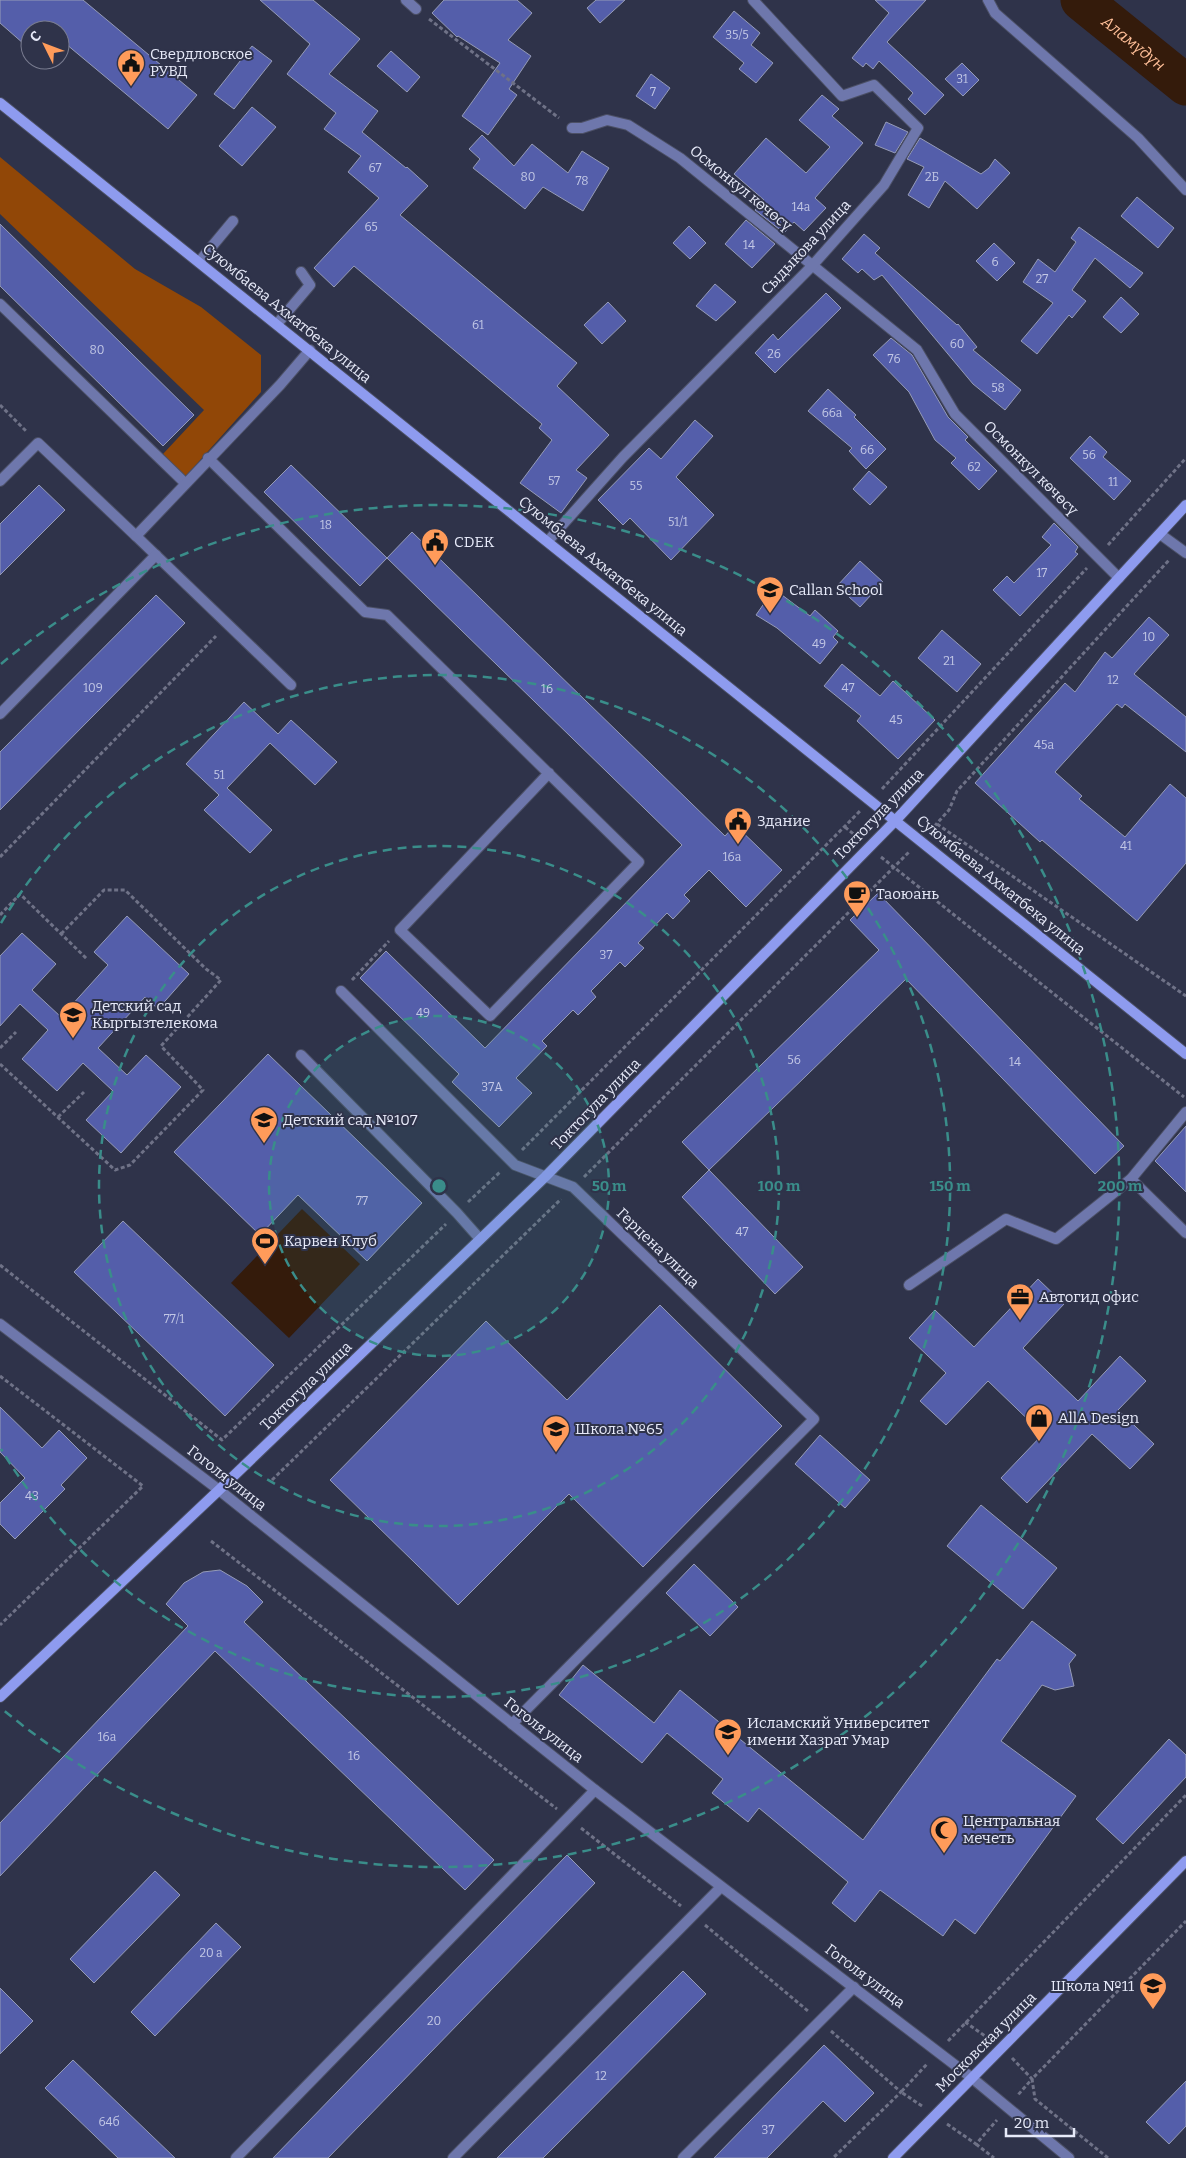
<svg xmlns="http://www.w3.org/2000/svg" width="1186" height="2158" font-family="Bitter,serif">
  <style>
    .forest { fill: #914707 }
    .water { fill: #341b0b }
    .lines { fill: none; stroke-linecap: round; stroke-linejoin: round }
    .river { stroke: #341b0b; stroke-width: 41 }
    .building { fill: #545eaa; stroke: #959bb7 }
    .lane-casing { stroke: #4c5066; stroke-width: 12 }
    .street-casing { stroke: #4c5066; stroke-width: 12 }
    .secondary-casing { stroke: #4c5066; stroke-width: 12 }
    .path { stroke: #6f7287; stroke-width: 3; stroke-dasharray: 4 2.5; stroke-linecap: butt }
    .lane { stroke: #6e77ac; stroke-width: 10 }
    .street { stroke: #6e77ac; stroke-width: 10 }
    .secondary { stroke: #8e9bef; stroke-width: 10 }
    .ring { fill: none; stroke: #3a8d8a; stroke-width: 2.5; stroke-dasharray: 9 6 }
    .labels { text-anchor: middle; stroke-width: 4; stroke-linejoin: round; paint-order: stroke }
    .number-label { font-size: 12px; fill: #c2c7e5 }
    .poi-label { font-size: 15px; fill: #e7eaf9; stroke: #2f334a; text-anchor: start }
    .street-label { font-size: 15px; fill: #e7eaf9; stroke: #2f334a }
    .water-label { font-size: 16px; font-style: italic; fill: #ffbf98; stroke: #2f334a }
    .centre { fill: #3a8d8a; stroke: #2f334a; stroke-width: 2.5 }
    .ring-label { font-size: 15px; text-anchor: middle; font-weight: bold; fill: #3a8d8a; stroke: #2f334a; stroke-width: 4; stroke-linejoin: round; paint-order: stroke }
  </style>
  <rect width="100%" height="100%" fill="#2f334a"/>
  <path class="forest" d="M0,157L135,269L201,307L261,355V392L185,477L163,454L204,410L0,214Z"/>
  <path class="water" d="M302,1209L360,1264L289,1338L231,1283Z"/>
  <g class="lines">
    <path class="river" id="s1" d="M1081,0L1186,85"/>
  </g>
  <g class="building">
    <path d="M0,0H83L197,95L168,129L60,39V30H50L42,24L36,30H30V37L24,44L0,23Z"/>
    <path d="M260,0H313L360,39L329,74L378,111L362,132L406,168L407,167L428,186L400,215L577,363L557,386L609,435L576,470L587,478L561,513L520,483L552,440L539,428L542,424L354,266L334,287L314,268L379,198L348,172L361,156L324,129L336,113L287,74L310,44Z"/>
    <path d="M444,0H517L532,13L508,40L531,56L509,89L517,95L488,135L462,116L500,63L458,36L457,37L432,13Z"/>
    <path d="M596,0H625L600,23L587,8Z"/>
    <path d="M875,0H926L887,42L944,95L925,115L908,99L913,93L879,61L873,69L866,63L863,67L852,58L889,13Z"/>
    <path d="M734,11L760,33L751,45L773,63L756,83L739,69L744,63L713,37Z"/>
    <path d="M252,46L272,61L234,109L214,94Z"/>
    <path d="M391,51L420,77L407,92L377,66Z"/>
    <path d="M962,63L979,80L963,96L945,79Z"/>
    <path d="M651,74L670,88L655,109L636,96Z"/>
    <path d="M822,95L839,109L832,116L863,143L815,198L826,208L804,231L794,222L784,233L755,210L764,200L734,174L766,138L806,173L830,147L799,120Z"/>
    <path d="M252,107L276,127L242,166L219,146Z"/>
    <path d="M886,122L908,132L895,153L875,145Z"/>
    <path d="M482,135L514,166L532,144L568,173L582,151L609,168L583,211L543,187L525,209L473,168L480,159L469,149Z"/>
    <path d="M920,138L981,174L989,168L995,159L1010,173L977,209L945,181L929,208L908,195L924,167L907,159Z"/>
    <path d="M1137,197L1174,228L1158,248L1121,216Z"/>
    <path d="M746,220L775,244L752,268L725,244Z"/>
    <path d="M0,224L194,415L163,446L0,286Z"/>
    <path d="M689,226L706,243L690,259L673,243Z"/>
    <path d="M1079,227L1143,273L1130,288L1095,258L1072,290L1086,301L1072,318L1069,315L1037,354L1021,341L1053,303L1023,282L1038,259L1055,272L1076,242L1071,238Z"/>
    <path d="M864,234L880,248L875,253L957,325L958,324L977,347L973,350L1021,390L1005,410L973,384L882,275L874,280L862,269L858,273L842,259Z"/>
    <path d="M994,243L1015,263L997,281L976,261Z"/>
    <path d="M715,284L736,302L716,321L696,306Z"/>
    <path d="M826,293L841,308L775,373L755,353L773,334L778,340Z"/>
    <path d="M1121,297L1139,314L1121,333L1103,317Z"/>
    <path d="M608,302L626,321L602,344L584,325Z"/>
    <path d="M891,338L912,355L948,417L968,437L965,440L997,471L979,490L951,463L956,458L935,440L909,392L873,355Z"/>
    <path d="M828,389L856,415L854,417L886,449L866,469L849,451L852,448L808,411Z"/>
    <path d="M695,420L713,436L676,477L714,515L671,560L630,518L623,525L598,500L649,448L661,459Z"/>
    <path d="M1090,436L1107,452L1103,457L1131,481L1114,500L1070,458Z"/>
    <path d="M291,465L387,558L360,586L264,492Z"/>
    <path d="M869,471L887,487L870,505L853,489Z"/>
    <path d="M39,485L65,510L0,575V524Z"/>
    <path d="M1054,523L1078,547L1075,552L1078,554L1020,616L993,590L1007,576L1014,583L1051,545L1042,537Z"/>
    <path d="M412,532L725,836L735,825L782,870L746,907L709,870L684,895L690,901L673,919L667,913L638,943L644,948L625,967L620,962L591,991L596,997L578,1015L573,1010L542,1041L547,1046L516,1078L532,1093L499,1127L452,1082L459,1074L360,978L386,951L485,1048L682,845L387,558Z"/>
    <path d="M860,561L883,582L860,607L837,586Z"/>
    <path d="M774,589L810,616L815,610L838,631L833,637L838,642L820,664L777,628L756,615Z"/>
    <path d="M156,595L185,623L0,810V752Z"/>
    <path d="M1149,617L1169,635L1134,674L1186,717V752L1125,704L1122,708L1117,704L1055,772L1082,796L1079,799L1125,837L1170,784L1186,798V863L1137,921L1042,840L1040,842L975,783L1065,683L1075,692L1105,652L1112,658Z"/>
    <path d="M942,630L981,664L957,692L918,658Z"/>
    <path d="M842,664L880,696L893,681L935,720L898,759L857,721L861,716L824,686Z"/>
    <path d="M244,702L278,734L291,720L337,762L315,785L270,743L227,788L272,830L250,853L204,810L219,795L186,764Z"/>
    <path d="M878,893L1124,1146L1095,1174L906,979L709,1170L682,1142L879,950L850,920Z"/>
    <path d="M127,916L189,974L158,1009L145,997L98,1048L127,1075L146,1055L181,1087L121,1153L86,1120L113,1091L83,1063L57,1091L22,1059L48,1030L20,1004L0,1026V956L22,933L56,964L32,990L61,1017L108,965L94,952Z"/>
    <path d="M268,1054L422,1203L367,1261L298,1195L260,1235L174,1152Z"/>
    <path d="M1186,1126V1192L1155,1161Z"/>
    <path d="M709,1170L803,1267L775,1294L682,1197Z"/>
    <path d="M123,1221L274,1365L225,1416L74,1272Z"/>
    <path d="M1038,1279L1064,1304L1023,1348L1078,1401L1120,1356L1146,1381L1118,1410L1154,1444L1130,1469L1092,1434L1027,1503L1001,1478L1043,1434L988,1381L946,1425L920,1401L946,1373L909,1338L935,1310L974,1347Z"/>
    <path d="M660,1305L782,1426L643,1567L569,1494L458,1605L330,1480L486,1321L567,1400Z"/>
    <path d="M0,1407L42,1448L59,1430L87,1458L61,1485L65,1489L15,1539L0,1524V1503L25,1478L0,1452Z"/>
    <path d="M820,1435L870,1480L845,1508L795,1464Z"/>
    <path d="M981,1505L1057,1568L1023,1609L947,1546Z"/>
    <path d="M694,1564L738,1607L710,1636L666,1593Z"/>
    <path d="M220,1570L247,1586L263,1602L244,1622L494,1860L465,1890L215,1651L0,1876V1823L188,1626L166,1604L184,1583L203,1572Z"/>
    <path d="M1032,1621L1076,1655L1069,1664L1074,1686L1055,1690L1042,1685L1001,1741L1076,1796L975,1934L955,1919L943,1936L880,1890L855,1922L832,1903L848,1882L759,1808L748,1822L712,1793L723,1779L667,1733L642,1763L559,1695L583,1665L654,1723L680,1690L863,1840L997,1659L1000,1661Z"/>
    <path d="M1169,1739L1186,1755V1777L1123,1844L1096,1819Z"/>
    <path d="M567,1855L595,1883L328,2158H273Z"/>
    <path d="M155,1871L180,1895L94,1983L70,1959Z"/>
    <path d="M216,1923L241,1947L155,2036L131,2012Z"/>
    <path d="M683,1971L706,1994L543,2158H497Z"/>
    <path d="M0,1988L33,2021L0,2054Z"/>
    <path d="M824,2045L874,2093L845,2122L823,2101L767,2158H714Z"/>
    <path d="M73,2060L175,2158H118L45,2088Z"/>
    <path d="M1186,2081V2126L1169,2144L1146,2122Z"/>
  </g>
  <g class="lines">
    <g class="lane-casing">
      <g id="lane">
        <path d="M406,0L416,9"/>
        <path d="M199,262L233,221"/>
        <path d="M0,304L185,483"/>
        <path d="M277,324L310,285L301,272"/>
        <path d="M208,458L365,612L387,615L639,862L490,1016L400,930L549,773"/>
        <path d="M0,481L38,443L136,536"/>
        <path d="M291,685L136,536L280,385L310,350"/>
        <path d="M0,714L156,555"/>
        <path d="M341,991L515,1165L573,1187L814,1419L512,1724"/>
        <path d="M301,1055L457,1213L480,1239"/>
        <path d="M1131,1179L1186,1233"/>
        <path d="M909,1285L1006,1219L1056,1239L1131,1179L1186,1112"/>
        <path d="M236,2158L595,1790"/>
        <path d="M453,2158L721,1887"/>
        <path d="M683,2158L854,1987"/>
      </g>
    </g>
    <g class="street-casing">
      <g id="street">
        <path d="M988,0L995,13L1138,138L1186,190"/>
        <path d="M572,128H582L607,120L628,125L680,158L917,350L955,414L1119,578"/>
        <path d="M1160,534L1186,553"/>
        <path d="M548,541L623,457L812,266L884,185L918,128L874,85L842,96L753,0"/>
        <path d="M0,1324L219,1490L595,1790L972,2078L1069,2158"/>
      </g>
    </g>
    <g class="secondary-casing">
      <g id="secondary">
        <path d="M0,103L1186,1054"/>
        <path d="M0,1697L219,1490L545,1177L896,820L1186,505"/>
        <path d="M893,2158L1186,1861"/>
      </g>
    </g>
    <g class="path">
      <path d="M429,19L559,118"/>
      <path d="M0,405L27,432"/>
      <path d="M1108,545L1186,458"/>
      <path d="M882,789L1087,568"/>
      <path d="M937,824L1186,996"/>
      <path d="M845,827L857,837"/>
      <path d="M930,831L949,810L957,791L1170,559"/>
      <path d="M0,857L216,636"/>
      <path d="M881,857L1184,1097"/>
      <path d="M0,915L20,894L87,959"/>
      <path d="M352,980L389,941"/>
      <path d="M0,1048L16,1032"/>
      <path d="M0,1064L115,1170L130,1165L203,1090L161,1046L221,980L206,969L125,890H104L61,934"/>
      <path d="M58,1117L84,1092"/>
      <path d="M522,1150L860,811"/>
      <path d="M584,1177L910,851"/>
      <path d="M468,1202L500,1172"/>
      <path d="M0,1265L222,1440L446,1224"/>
      <path d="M0,1376L143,1486L0,1625"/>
      <path d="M272,1480L561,1199"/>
      <path d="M211,1541L557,1809"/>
      <path d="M581,1828L681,1906"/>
      <path d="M705,1925L808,2011"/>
      <path d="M965,2022L988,2038"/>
      <path d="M831,2031L901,2092L833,2158"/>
      <path d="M948,2041L1186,1795"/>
      <path d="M1012,2058L1032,2079L1017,2096"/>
      <path d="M922,2106L901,2092L927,2064"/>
      <path d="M947,2124L976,2144L997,2120"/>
      <path d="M976,2144L994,2158"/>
      <path d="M1108,2158L1035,2099L1032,2079L1186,1921"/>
    </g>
    <use href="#lane" class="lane"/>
    <use href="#street" class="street"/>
    <use href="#secondary" class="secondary"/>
  </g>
  <circle cx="439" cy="1186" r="170" fill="#3a8d8a" fill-opacity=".12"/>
  <g class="ring">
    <circle cx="439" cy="1186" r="170"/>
    <circle cx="439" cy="1186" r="340"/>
    <path d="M1 923A511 511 0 1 1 1 1449"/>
    <path d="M1 664A681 681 0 1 1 1 1708"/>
  </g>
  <defs>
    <g id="civic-pin" transform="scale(1.4375)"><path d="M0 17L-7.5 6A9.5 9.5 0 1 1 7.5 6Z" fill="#ff9b5a" stroke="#2f334a"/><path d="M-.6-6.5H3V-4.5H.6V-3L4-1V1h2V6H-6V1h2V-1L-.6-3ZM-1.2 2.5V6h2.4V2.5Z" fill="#111"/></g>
    <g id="school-pin" transform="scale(1.4375)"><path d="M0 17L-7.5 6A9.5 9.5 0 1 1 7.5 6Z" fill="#ff9b5a" stroke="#2f334a"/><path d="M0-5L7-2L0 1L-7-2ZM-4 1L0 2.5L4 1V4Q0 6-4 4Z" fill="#111"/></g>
    <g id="cafe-pin" transform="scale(1.4375)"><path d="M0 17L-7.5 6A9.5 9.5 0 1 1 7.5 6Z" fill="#ff9b5a" stroke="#2f334a"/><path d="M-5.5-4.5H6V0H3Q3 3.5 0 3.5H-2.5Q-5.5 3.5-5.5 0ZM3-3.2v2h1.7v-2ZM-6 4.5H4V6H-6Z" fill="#111"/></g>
    <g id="stadium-pin" transform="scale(1.4375)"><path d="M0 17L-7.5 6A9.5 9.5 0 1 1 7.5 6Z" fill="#ff9b5a" stroke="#2f334a"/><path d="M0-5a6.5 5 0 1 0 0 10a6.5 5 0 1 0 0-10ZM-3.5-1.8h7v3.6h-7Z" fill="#111"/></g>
    <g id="office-pin" transform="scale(1.4375)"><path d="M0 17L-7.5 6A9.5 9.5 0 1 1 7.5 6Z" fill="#ff9b5a" stroke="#2f334a"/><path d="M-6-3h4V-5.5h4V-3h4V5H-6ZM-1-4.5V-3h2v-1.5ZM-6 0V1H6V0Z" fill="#111"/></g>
    <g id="shop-pin" transform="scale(1.4375)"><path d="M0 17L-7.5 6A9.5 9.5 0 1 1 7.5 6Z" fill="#ff9b5a" stroke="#2f334a"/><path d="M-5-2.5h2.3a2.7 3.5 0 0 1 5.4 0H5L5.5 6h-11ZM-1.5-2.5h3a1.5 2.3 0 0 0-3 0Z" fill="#111"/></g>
    <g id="university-pin" transform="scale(1.4375)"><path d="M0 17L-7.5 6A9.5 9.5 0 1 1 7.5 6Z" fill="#ff9b5a" stroke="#2f334a"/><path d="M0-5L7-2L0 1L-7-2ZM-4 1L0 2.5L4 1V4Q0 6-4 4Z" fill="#111"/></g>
    <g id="mosque-pin" transform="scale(1.4375)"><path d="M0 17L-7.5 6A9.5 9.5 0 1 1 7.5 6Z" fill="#ff9b5a" stroke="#2f334a"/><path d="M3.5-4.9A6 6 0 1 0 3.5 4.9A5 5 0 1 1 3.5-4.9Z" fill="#111"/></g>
  </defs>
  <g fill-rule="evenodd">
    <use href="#civic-pin" x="131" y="63"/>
    <use href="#civic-pin" x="435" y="542"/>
    <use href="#school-pin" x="770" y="590"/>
    <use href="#civic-pin" x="738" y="821"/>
    <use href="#cafe-pin" x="857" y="894"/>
    <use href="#school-pin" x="73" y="1015"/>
    <use href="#school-pin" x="264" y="1120"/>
    <use href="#stadium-pin" x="265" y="1241"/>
    <use href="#office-pin" x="1020" y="1297"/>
    <use href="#shop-pin" x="1039" y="1418"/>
    <use href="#school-pin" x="556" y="1429"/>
    <use href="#university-pin" x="728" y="1732"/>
    <use href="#mosque-pin" x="944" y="1830"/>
    <use href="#school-pin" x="1153" y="1986"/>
  </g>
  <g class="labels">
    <g class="number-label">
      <text x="737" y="39">35/5</text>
      <text x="962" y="83">31</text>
      <text x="653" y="96">7</text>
      <text x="375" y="172">67</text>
      <text x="528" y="181">80</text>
      <text x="932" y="181">2Б</text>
      <text x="582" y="185">78</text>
      <text x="801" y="211">14а</text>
      <text x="371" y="231">65</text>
      <text x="749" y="249">14</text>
      <text x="995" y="266">6</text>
      <text x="1042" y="283">27</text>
      <text x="478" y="329">61</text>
      <text x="957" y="348">60</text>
      <text x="97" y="354">80</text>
      <text x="774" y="358">26</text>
      <text x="894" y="363">76</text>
      <text x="998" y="392">58</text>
      <text x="832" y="417">66а</text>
      <text x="867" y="454">66</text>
      <text x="1089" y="459">56</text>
      <text x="974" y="471">62</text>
      <text x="554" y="485">57</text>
      <text x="1113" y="486">11</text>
      <text x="636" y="490">55</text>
      <text x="678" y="526">51/1</text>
      <text x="326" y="529">18</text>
      <text x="1042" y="577">17</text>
      <text x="1149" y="641">10</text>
      <text x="819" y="648">49</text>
      <text x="949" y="665">21</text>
      <text x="1113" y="684">12</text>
      <text x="93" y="692">109</text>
      <text x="848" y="692">47</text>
      <text x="547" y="693">16</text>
      <text x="896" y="724">45</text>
      <text x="1044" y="749">45а</text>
      <text x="219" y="779">51</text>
      <text x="1126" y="850">41</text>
      <text x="732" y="861">16а</text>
      <text x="606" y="959">37</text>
      <text x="423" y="1017">49</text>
      <text x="794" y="1064">56</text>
      <text x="1015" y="1066">14</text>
      <text x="492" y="1091">37А</text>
      <text x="362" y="1205">77</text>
      <text x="742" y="1236">47</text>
      <text x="174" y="1323">77/1</text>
      <text x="32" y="1500">43</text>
      <text x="107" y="1741">16а</text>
      <text x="354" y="1760">16</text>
      <text x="211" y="1957">20 а</text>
      <text x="434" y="2025">20</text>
      <text x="601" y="2080">12</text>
      <text x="109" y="2126">64б</text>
      <text x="768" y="2134">37</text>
    </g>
    <g class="poi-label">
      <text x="150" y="59">Свердловское<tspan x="150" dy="17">РУВД</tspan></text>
      <text x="454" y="547">CDEK</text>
      <text x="789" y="595">Callan School</text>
      <text x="757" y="826">Здание</text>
      <text x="876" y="899">Таоюань</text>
      <text x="92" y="1011">Детский сад<tspan x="92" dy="17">Кыргызтелекома</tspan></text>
      <text x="283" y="1125">Детский сад №107</text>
      <text x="284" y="1246">Карвен Клуб</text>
      <text x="1039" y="1302">Автогид офис</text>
      <text x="1058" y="1423">AllA Design</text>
      <text x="575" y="1434">Школа №65</text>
      <text x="747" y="1728">Исламский Университет<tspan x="747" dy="17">имени Хазрат Умар</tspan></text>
      <text x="963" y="1826">Центральная<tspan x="963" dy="17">мечеть</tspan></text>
      <text x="1134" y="1991" text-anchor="end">Школа №11</text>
    </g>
    <g class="street-label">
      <text transform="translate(741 188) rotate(39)" y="5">Осмонкул көчөсү</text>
      <text transform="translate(806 247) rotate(-47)" y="5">Сыдыкова улица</text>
      <text transform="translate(287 313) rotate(39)" y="5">Суюмбаева Ахматбека улица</text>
      <text transform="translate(1031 468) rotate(45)" y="5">Осмонкул көчөсү</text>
      <text transform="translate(603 566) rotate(39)" y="5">Суюмбаева Ахматбека улица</text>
      <text transform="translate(879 814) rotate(-46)" y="5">Токтогула улица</text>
      <text transform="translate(1001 885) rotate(39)" y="5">Суюмбаева Ахматбека улица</text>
      <text transform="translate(596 1104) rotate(-46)" y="5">Токтогула улица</text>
      <text transform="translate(658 1248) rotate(44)" y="5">Герцена улица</text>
      <text transform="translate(306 1386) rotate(-44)" y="5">Токтогула улица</text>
      <text transform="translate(227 1478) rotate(38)" y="5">Гоголя улица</text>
      <text transform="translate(544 1730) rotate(38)" y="5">Гоголя улица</text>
      <text transform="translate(865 1976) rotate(37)" y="5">Гоголя улица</text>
      <text transform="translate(986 2042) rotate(-45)" y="5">Московская улица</text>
    </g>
    <g class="water-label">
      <text dy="6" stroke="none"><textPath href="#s1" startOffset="68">Аламүдүн</textPath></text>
    </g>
  </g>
  <circle cx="439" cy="1186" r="8" class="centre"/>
  <g class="ring-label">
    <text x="609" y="1191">50 m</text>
    <text x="779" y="1191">100 m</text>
    <text x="950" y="1191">150 m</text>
    <text x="1120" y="1191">200 m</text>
  </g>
  <g transform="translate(45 45) rotate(312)"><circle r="24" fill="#2f334a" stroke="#797c90"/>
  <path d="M0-4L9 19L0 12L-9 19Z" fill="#ff9b5a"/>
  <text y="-8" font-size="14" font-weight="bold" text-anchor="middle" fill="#e7eaf9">С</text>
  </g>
  <path d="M1006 2128v8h68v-8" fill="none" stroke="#e7eaf9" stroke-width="2.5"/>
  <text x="1014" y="2128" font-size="15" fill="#e7eaf9" stroke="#2f334a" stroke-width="4" paint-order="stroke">20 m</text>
</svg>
